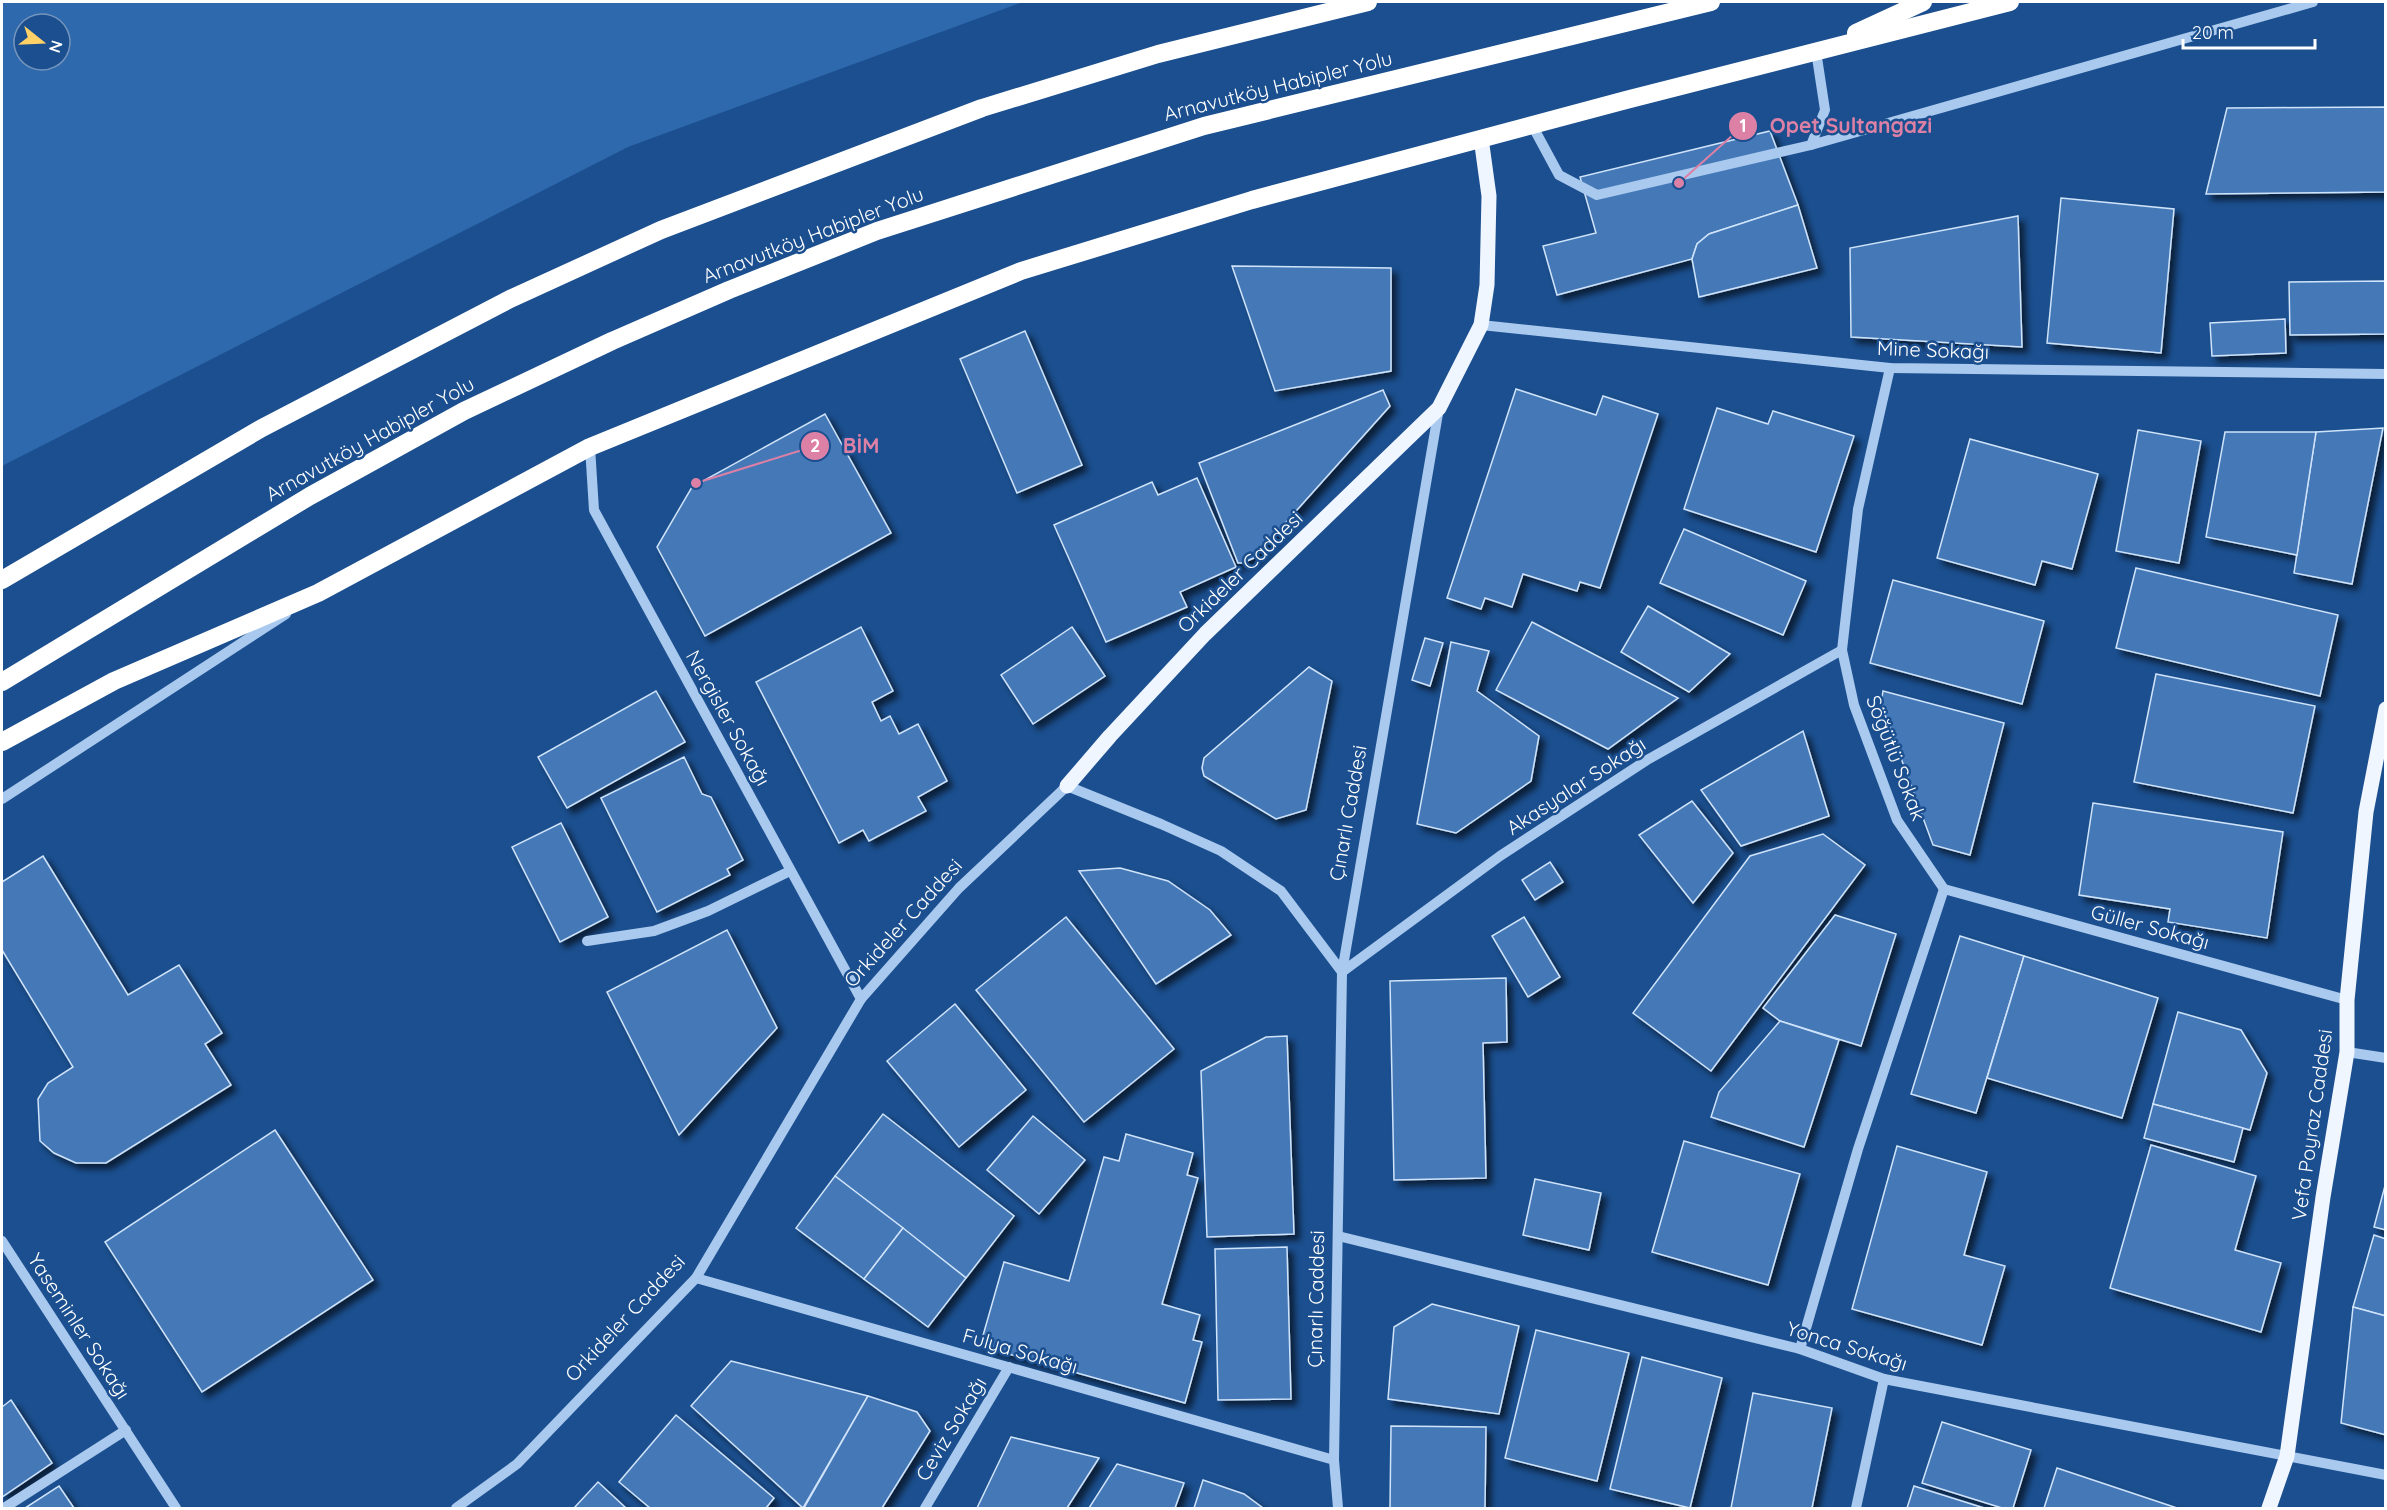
<svg xmlns="http://www.w3.org/2000/svg" width="2387" height="1510" font-family="Quicksand,sans-serif">
  <style>
    .green { fill: #2e69ad; fill-rule: evenodd }
    .building { fill: #4478b7; stroke: #cfe3fa; stroke-width: 1.5; filter: url(#shadow) }
    .lines { fill: none; stroke-linecap: round; stroke-linejoin: round }
    .minor { stroke: #a9c9ee; stroke-width: 10 }
    .major { stroke: #f0f6ff; stroke-width: 15 }
    .highway { stroke: #fff; stroke-width: 18 }
    .labels { text-anchor: middle; stroke-width: 5; stroke-linejoin: round; paint-order: stroke }
    .street-label { font-size: 20px; fill: #fff; stroke: #1b4f8f }
    .leader { fill: none; stroke: #dd80a5; stroke-width: 2 }
    .callout-dot { fill: #dd80a5; stroke: #1b4f8f; stroke-width: 2 }
    .mark-label { font-size: 18px; text-anchor: middle; font-weight: bold; fill: #fff }
    .callout-label { font-size: 21px; text-anchor: middle; font-weight: bold; fill: #dd80a5; stroke: #1b4f8f; stroke-width: 5; stroke-linejoin: round; paint-order: stroke }
  </style>
  <defs>
    <filter id="shadow"><feDropShadow dx="5.5" dy="5.5" stdDeviation="3" flood-color="#0009"/></filter>
  </defs>
  <rect width="100%" height="100%" fill="#1b4f8f"/>
  <path class="green" d="M2,2H1023L628,147L2,466ZM24,24H60V60H24Z"/>
  <g class="building">
    <path d="M2386,107V192L2206,194L2227,108Z"/>
    <path d="M1770,131L1798,205L1709,234L1697,244L1692,259L1557,295L1543,246L1596,233L1580,177Z"/>
    <path d="M2061,198L2174,209L2161,353L2047,343Z"/>
    <path d="M1798,205L1817,268L1699,297L1692,259L1697,244L1709,234Z"/>
    <path d="M2018,216L2022,347L1851,337L1850,248Z"/>
    <path d="M1232,266L1391,268V371L1275,391Z"/>
    <path d="M2386,281V334L2290,335L2289,282Z"/>
    <path d="M2285,319L2286,353L2212,356L2210,323Z"/>
    <path d="M1025,331L1082,465L1017,493L960,359Z"/>
    <path d="M1516,389L1596,415L1603,396L1658,414L1600,588L1580,582L1577,591L1523,574L1512,607L1485,598L1481,609L1447,598Z"/>
    <path d="M1383,390L1390,406L1254,558L1242,563H1238L1199,463Z"/>
    <path d="M1717,408L1768,424L1773,411L1854,436L1816,552L1684,509Z"/>
    <path d="M825,414L891,533L705,636L657,547L692,487Z"/>
    <path d="M2383,428L2352,584L2294,573L2316,432Z"/>
    <path d="M2138,430L2201,441L2179,563L2116,551Z"/>
    <path d="M2225,432H2316L2297,555L2206,537Z"/>
    <path d="M1970,439L2098,474L2072,569L2042,561L2035,585L1937,558Z"/>
    <path d="M1197,478L1236,567L1180,592L1187,607L1106,642L1054,525L1152,482L1158,495Z"/>
    <path d="M1684,529L1806,581L1783,635L1660,583Z"/>
    <path d="M2136,568L2338,615L2320,696L2116,648Z"/>
    <path d="M1893,580L2044,621L2022,704L1870,663Z"/>
    <path d="M1648,606L1730,654L1689,692L1621,652Z"/>
    <path d="M1532,622L1678,698L1608,749L1496,690Z"/>
    <path d="M861,627L893,691L872,702L881,721L890,716L899,734L918,724L947,781L918,797L926,811L869,841L863,830L839,843L756,682Z"/>
    <path d="M1072,627L1105,676L1033,724L1001,675Z"/>
    <path d="M1425,638L1443,643L1430,686L1412,680Z"/>
    <path d="M1451,642L1489,651L1477,691L1539,736L1531,781L1456,833L1417,824Z"/>
    <path d="M1309,667L1332,681L1306,810L1276,819L1204,776L1202,768L1204,758Z"/>
    <path d="M2156,674L2315,706L2293,813L2134,782Z"/>
    <path d="M656,691L685,742L567,808L538,757Z"/>
    <path d="M1883,691L2004,723L1970,855L1933,845L1881,704Z"/>
    <path d="M1803,731L1829,816L1741,846L1701,790Z"/>
    <path d="M684,757L702,794L711,797L743,860L727,869L730,875L657,912L601,798Z"/>
    <path d="M1692,801L1733,853L1693,903L1639,835Z"/>
    <path d="M2093,803L2283,832L2267,938L2168,922L2170,909L2079,895Z"/>
    <path d="M561,823L608,917L560,942L512,847Z"/>
    <path d="M1823,834L1865,865L1711,1071L1633,1013L1750,856Z"/>
    <path d="M43,856L128,995L179,965L222,1033L205,1044L231,1085L106,1163H76L54,1153L40,1141L38,1099L48,1083L73,1067L2,950V882Z"/>
    <path d="M1550,862L1563,882L1535,900L1522,880Z"/>
    <path d="M1120,868L1168,881L1210,910L1231,935L1156,984L1079,871Z"/>
    <path d="M1835,915L1896,934L1861,1046L1780,1021L1763,1008Z"/>
    <path d="M1066,917L1174,1049L1084,1122L976,990Z"/>
    <path d="M1524,917L1560,977L1528,997L1492,936Z"/>
    <path d="M727,930L777,1028L679,1135L607,992Z"/>
    <path d="M1960,936L2024,956L1976,1113L1911,1094Z"/>
    <path d="M2024,956L2158,998L2122,1118L1987,1078Z"/>
    <path d="M1506,978L1507,1042L1483,1043L1486,1178L1394,1180L1390,981Z"/>
    <path d="M955,1004L1026,1090L959,1147L887,1061Z"/>
    <path d="M2178,1012L2241,1030L2267,1073L2250,1130L2153,1104Z"/>
    <path d="M1780,1021L1839,1040L1804,1147L1711,1117L1719,1092Z"/>
    <path d="M1287,1036L1294,1234L1207,1237L1201,1071L1266,1037Z"/>
    <path d="M2153,1104L2243,1128L2234,1162L2144,1138Z"/>
    <path d="M883,1114L1014,1216L966,1278L835,1176Z"/>
    <path d="M1033,1116L1085,1160L1039,1214L987,1170Z"/>
    <path d="M275,1130L373,1280L202,1392L105,1242Z"/>
    <path d="M1126,1134L1193,1153L1187,1175L1198,1178L1162,1304L1200,1315L1193,1340L1202,1342L1185,1403L980,1346L1004,1262L1069,1281L1104,1157L1119,1161Z"/>
    <path d="M1684,1141L1800,1174L1768,1285L1652,1252Z"/>
    <path d="M2151,1145L2256,1176L2235,1250L2281,1263L2261,1332L2110,1288Z"/>
    <path d="M1897,1146L1987,1172L1964,1255L2005,1266L1982,1345L1852,1309Z"/>
    <path d="M835,1176L903,1228L864,1279L796,1228Z"/>
    <path d="M1535,1179L1601,1193L1589,1250L1523,1235Z"/>
    <path d="M2386,1182V1230L2374,1227Z"/>
    <path d="M903,1228L966,1278L928,1327L864,1279Z"/>
    <path d="M2374,1235L2386,1239V1316L2353,1307Z"/>
    <path d="M1287,1247L1291,1399L1218,1400L1215,1249Z"/>
    <path d="M1432,1304L1519,1326L1499,1414L1388,1399L1394,1327Z"/>
    <path d="M2353,1307L2386,1316V1435L2341,1423Z"/>
    <path d="M1536,1330L1629,1353L1597,1481L1505,1458Z"/>
    <path d="M1642,1357L1722,1378L1690,1508L1610,1489Z"/>
    <path d="M731,1361L868,1396L803,1508L691,1406Z"/>
    <path d="M1753,1393L1832,1408L1812,1508H1731Z"/>
    <path d="M868,1396L917,1412L930,1431L882,1508H804Z"/>
    <path d="M11,1400L52,1463L2,1497V1407Z"/>
    <path d="M676,1415L774,1498L766,1508H650L619,1482Z"/>
    <path d="M1942,1422L2031,1450L2013,1508H2002L1922,1483Z"/>
    <path d="M1391,1426L1486,1427L1485,1508H1390Z"/>
    <path d="M1011,1437L1099,1458L1067,1508H977Z"/>
    <path d="M1117,1464L1184,1483L1175,1508H1089Z"/>
    <path d="M2057,1468L2177,1508H2044Z"/>
    <path d="M1203,1480L1244,1494L1263,1508H1194Z"/>
    <path d="M598,1482L626,1508H574Z"/>
    <path d="M59,1486L74,1508H25Z"/>
    <path d="M1914,1486L1984,1508H1907Z"/>
  </g>
  <g class="lines">
    <g class="minor">
      <path d="M1532,125L1559,175L1597,195L1811,145L1825,110L1816,51"/>
      <path d="M1811,145L2313,2"/>
      <path d="M1481,325L1890,368L2386,374"/>
      <path d="M1890,368L1858,509L1842,650L1854,705L1897,820L1944,889"/>
      <path d="M590,447L594,510L861,999"/>
      <path d="M2,799L286,614"/>
      <path d="M1944,889L2347,1000"/>
      <path d="M587,941L654,931L708,911L790,871"/>
      <path d="M1342,972L1500,856L1647,760L1842,650"/>
      <path d="M2347,1052L2386,1058"/>
      <path d="M1338,1236L1800,1349L1884,1379L2386,1475"/>
      <path d="M2,1241L176,1508"/>
      <path d="M696,1278L1334,1460"/>
      <path d="M1800,1349L1858,1149L1944,889"/>
      <path d="M4,1508L126,1430"/>
      <path d="M456,1508L517,1464L696,1278L861,999L959,888L1067,786L1161,824L1221,851L1281,891L1342,972"/>
      <path d="M925,1508L1009,1367"/>
      <path d="M1338,1508L1334,1460L1342,972L1439,408"/>
      <path d="M1856,1508L1884,1379"/>
    </g>
    <g class="major">
      <path d="M1067,786L1110,736L1205,634L1439,408L1481,325L1487,285L1489,196L1481,138"/>
      <path d="M2269,1508L2287,1456L2323,1197L2347,1052V1000L2366,812L2386,709"/>
    </g>
    <g class="highway">
      <path d="M1856,33L1923,2"/>
      <path d="M2,580L262,428L510,299L661,230L982,108L1158,54L1368,2"/>
      <path d="M2,682L310,496L464,411L612,341L729,290L877,231L1204,126L1711,2"/>
      <path d="M2,742L114,681L318,593L590,447L1021,271L1252,200L1626,100L2010,2"/>
    </g>
  </g>
  <g class="labels">
    <g class="street-label">
      <text transform="translate(1278 86) rotate(-14)" y="7">Arnavutköy Habipler Yolu</text>
      <text transform="translate(813 235) rotate(-21)" y="7">Arnavutköy Habipler Yolu</text>
      <text transform="translate(1933 350) rotate(2)" y="7">Mine Sokağı</text>
      <text transform="translate(370 439) rotate(-29)" y="7">Arnavutköy Habipler Yolu</text>
      <text transform="translate(1240 572) rotate(-44)" y="7">Orkideler Caddesi</text>
      <text transform="translate(728 718) rotate(61)" y="7">Nergisler Sokağı</text>
      <text transform="translate(1896 758) rotate(69)" y="7">Söğütlü Sokak</text>
      <text transform="translate(1576 786) rotate(-33)" y="7">Akasyalar Sokağı</text>
      <text transform="translate(1348 813) rotate(-80)" y="7">Çınarlı Caddesi</text>
      <text transform="translate(903 923) rotate(-48)" y="7">Orkideler Caddesi</text>
      <text transform="translate(2150 927) rotate(15)" y="7">Güller Sokağı</text>
      <text transform="translate(2312 1125) rotate(-82)" y="7">Vefa Poyraz Caddesi</text>
      <text transform="translate(1316 1299) rotate(-89)" y="7">Çınarlı Caddesi</text>
      <text transform="translate(625 1318) rotate(-47)" y="7">Orkideler Caddesi</text>
      <text transform="translate(79 1326) rotate(57)" y="7">Yaseminler Sokağı</text>
      <text transform="translate(1847 1346) rotate(17)" y="7">Yonca Sokağı</text>
      <text transform="translate(1020 1351) rotate(16)" y="7">Fulya Sokağı</text>
      <text transform="translate(951 1429) rotate(-59)" y="7">Ceviz Sokağı</text>
    </g>
  </g>
  <path class="leader" d="M1679 183L1743 126M696 483L815 446"/>
  <g class="callout-dot">
    <circle cx="1679" cy="183" r="6"/>
    <circle cx="696" cy="483" r="6"/>
    <circle cx="1743" cy="126" r="15"/>
    <circle cx="815" cy="446" r="15"/>
  </g>
  <g class="mark-label">
    <text x="1743" y="132">1</text>
    <text x="815" y="452">2</text>
  </g>
  <g class="callout-label">
    <text x="1851" y="133">Opet Sultangazi</text>
    <text x="861" y="453">BİM</text>
  </g>
  <rect width="2387" height="1510" fill="none" stroke="#ffffff" stroke-width="6"/>
  <g transform="translate(42 42) rotate(108)"><circle r="28" fill="#1b4f8f" stroke="#7695bc" stroke-width="1.5"/>
  <path d="M0-4.5L10 22L0 15L-10 22Z" fill="#ffd166"/>
  <text y="-9" font-size="16" font-weight="bold" text-anchor="middle" fill="#ffffff">N</text>
  </g>
  <path d="M2183 39v9h132v-9" fill="none" stroke="#ffffff" stroke-width="3"/>
  <text x="2192" y="39" font-size="18" fill="#ffffff" stroke="#1b4f8f" stroke-width="4.5" paint-order="stroke">20 m</text>
</svg>
